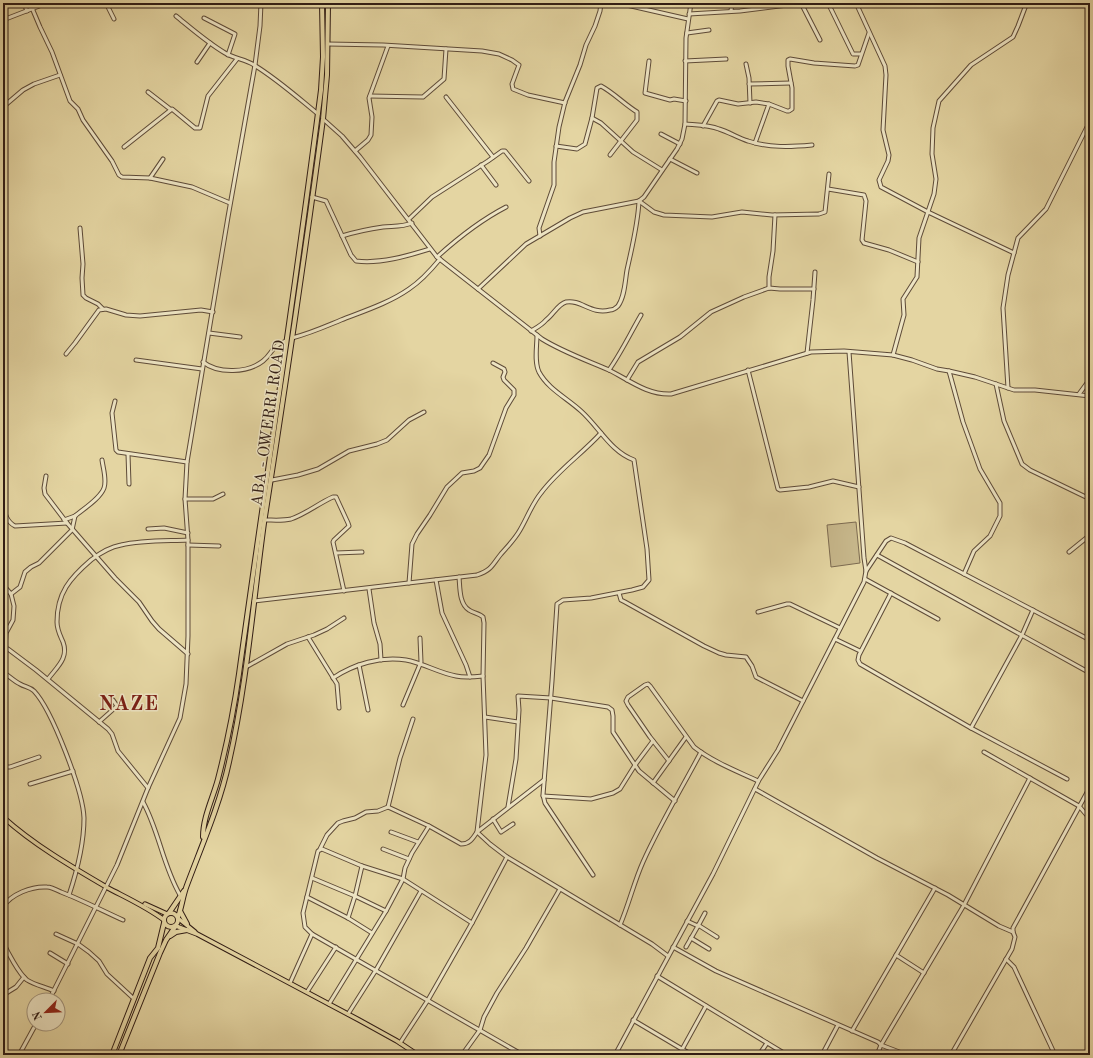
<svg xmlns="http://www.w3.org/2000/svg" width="1093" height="1058" font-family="'Old Standard TT',serif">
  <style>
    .green { fill: #c6b68a; stroke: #7c6a50 }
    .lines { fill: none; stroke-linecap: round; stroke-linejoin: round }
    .minor-casing { stroke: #5e4b38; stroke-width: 5 }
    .major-casing { stroke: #311d15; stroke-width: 5.5 }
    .highway-casing { stroke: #311d15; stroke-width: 6 }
    .minor { stroke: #ede4c3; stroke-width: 3 }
    .major { stroke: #e4d5a2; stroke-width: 3.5 }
    .highway { stroke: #e4d5a2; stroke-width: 4 }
    .labels { text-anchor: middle; stroke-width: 3; stroke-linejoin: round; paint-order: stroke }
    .street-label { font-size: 16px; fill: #311d15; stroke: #ede4c3 }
    .district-label { font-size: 20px; font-weight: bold; letter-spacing: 1px; fill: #7a1f14; stroke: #ede4c3 }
  </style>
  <rect width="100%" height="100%" fill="#e4d5a2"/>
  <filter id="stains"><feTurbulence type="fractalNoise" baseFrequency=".005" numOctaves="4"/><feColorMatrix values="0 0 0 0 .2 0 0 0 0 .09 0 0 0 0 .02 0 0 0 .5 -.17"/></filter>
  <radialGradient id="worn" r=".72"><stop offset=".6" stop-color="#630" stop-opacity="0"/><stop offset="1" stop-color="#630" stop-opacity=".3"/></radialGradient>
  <path class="green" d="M856,522L860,563L831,567L827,525Z"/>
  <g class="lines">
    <g class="minor-casing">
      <g id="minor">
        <path d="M24,3L27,11"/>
        <path d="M106,3L114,19"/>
        <path d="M618,3L688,19"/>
        <path d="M801,3L820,40"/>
        <path d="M828,3L853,54H861"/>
        <path d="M856,3L885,66L886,75L883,130L889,155L888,161L879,180L881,187L928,212L1014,253"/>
        <path d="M32,8L40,27L52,52L70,101L78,109L83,120L112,161L119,175L122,177L150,178L163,159"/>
        <path d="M731,11L732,3"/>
        <path d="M689,14L740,11L803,3"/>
        <path d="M176,16C192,29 208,43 225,53C235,59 245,59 254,65C277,79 297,97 318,114"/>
        <path d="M204,18L235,34L228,55"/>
        <path d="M3,20L47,3"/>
        <path d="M687,33L709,30"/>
        <path d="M328,44L383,45L482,51L499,54L512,60L519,65L512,84L513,89L528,95L565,103"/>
        <path d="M649,61L645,93L670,100L674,99L686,101"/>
        <path d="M685,61L726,59"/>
        <path d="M197,62L210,43"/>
        <path d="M746,64L749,78L750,103"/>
        <path d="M749,84L791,83"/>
        <path d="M148,92L170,109"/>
        <path d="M370,96L423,97L444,79L446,49"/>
        <path d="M446,97L493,157"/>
        <path d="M769,104L787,111H789L792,109V88L788,66V60L790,59L814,63L855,66L858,65L869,33"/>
        <path d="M3,107L23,90L34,84L60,75"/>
        <path d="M592,118L601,123L633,152L662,170"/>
        <path d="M323,119L342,136L360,157L437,257L542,339C563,352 586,360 609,370C629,380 647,395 671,394L811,352L844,351L893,355L912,360L937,369L949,371L975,377L1014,390H1035L1090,396"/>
        <path d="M685,124C696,125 709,125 719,129C729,132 738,138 748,141C769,148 791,147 812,145"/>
        <path d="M703,126L717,101L719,100L738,104L756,102L769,104L755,143"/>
        <path d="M661,134L680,144"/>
        <path d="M556,146L577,149L585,144L592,118L597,88L601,86C614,93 624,104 637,112V120L610,155"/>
        <path d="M124,147L172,109L195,128H200L208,96L237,59"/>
        <path d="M355,151L368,140L371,135L372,117L369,98L388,46"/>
        <path d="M670,159L697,173"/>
        <path d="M481,165L496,185"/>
        <path d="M150,178L192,187L230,203"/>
        <path d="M828,189L864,195L866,201L862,240L864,243L889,250L918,262"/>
        <path d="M312,197L326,201L351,255L356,261C381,264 407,256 430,249"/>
        <path d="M639,201L654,212L664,215L712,217L742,212L772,215L819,214L825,212L829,174"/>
        <path d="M409,219L432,197L488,161L502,151H505L529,181"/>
        <path d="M80,228L83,264L82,278L83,295L86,298L98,304L103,309"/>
        <path d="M342,236C355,232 369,229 383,227C393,226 402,227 412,223"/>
        <path d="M540,236L539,228L554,185V162L559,127L565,102L580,65L586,45L595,26L600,11L601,3"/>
        <path d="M437,257C458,238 481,220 506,207"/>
        <path d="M769,288V277L773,251L775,215"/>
        <path d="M478,289L526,244L570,218L583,212L639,201L644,197L677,149L682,139L685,124L686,38L691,3"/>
        <path d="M531,331C536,328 542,325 546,320C553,315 558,304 566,302C581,299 591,315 610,310C613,310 616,308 618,306C625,296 625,281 627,270C632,247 638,224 639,201"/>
        <path d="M209,333L240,337"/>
        <path d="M537,335C537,346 534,362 539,372C548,389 567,398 581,411C599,427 611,452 634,460L647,549L649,580L643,587L632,590L591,598L563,600L557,604L552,681L543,795L545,803L593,875"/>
        <path d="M292,338C311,333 324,327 341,320C364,311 389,303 409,289C421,281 431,270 440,259"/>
        <path d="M807,353L813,300L815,272"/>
        <path d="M66,354L75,343L99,310L106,309L126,315L140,316L201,310L213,312"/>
        <path d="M893,355L904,315L903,299L917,277L919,238L934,194L936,179L932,154L933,128L939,101L971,65L1013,37L1018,26L1026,5"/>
        <path d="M136,360L202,369"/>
        <path d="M203,362C218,374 248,373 263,361C273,353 271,346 286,341"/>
        <path d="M609,370C621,353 630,334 641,315"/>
        <path d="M748,370L778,489L780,490L809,487L833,481L859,487"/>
        <path d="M949,371L963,422L980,469L1000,503V516L990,536L974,551L964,574"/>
        <path d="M627,380L638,362L680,337L711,312L744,297L769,288L780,289H814"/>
        <path d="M996,384L1004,421L1022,464L1030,470L1090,499"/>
        <path d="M1008,388L1003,308L1008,275L1018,238L1046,209L1090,121"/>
        <path d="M1079,394L1090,379"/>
        <path d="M115,401L112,413L116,450L118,452L187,462"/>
        <path d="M128,454L129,484"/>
        <path d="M46,476L44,488L45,494L67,523L115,578L139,602L152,621L159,629L188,654"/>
        <path d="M272,480L298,475L318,469L349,451L377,444L387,440L409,420L424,412"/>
        <path d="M185,499H213L223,494"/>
        <path d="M3,506C5,514 7,522 15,526L67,523"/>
        <path d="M64,520L75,516"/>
        <path d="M265,520C273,520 282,521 291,519C306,514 319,503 333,497H336L348,523L349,526L334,540L333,542L344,591"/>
        <path d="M148,529L164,528L188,533"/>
        <path d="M188,545L219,546"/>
        <path d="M1069,552L1090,535"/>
        <path d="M336,553L362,552"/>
        <path d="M877,555L1090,673"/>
        <path d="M866,571L886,541L891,538L905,543L1090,640"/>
        <path d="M865,579L938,619"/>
        <path d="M436,580L442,613L466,665L470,677"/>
        <path d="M409,583L412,544L417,534L430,515L447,487L462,473L474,471L480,468L489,455L506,408L514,395V390L504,380L503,377L505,372L504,369L493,363"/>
        <path d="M3,585L11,594L14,606L13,620L6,633L5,648"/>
        <path d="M369,589L374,623L380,644L381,660"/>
        <path d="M619,593L621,600L625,602L704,646L719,653L726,655L746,657L752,666L756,677L803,701"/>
        <path d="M891,593L859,655L858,660L860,664L971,728L1067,779"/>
        <path d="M11,594L20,587L25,572L31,567L39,563L72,530L75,516C83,509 100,499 104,488C107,480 103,468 102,460"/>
        <path d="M254,601L477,575C492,570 492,565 501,554C508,546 515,539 520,530C527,518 532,504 541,493C558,470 582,454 601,433"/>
        <path d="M758,612L787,604H790L840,628"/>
        <path d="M308,637L337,684L339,708"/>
        <path d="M835,639L860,651"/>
        <path d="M3,648L8,649L36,670L108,729L112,734L118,751L148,788"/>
        <path d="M359,665L368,710"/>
        <path d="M246,667L287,644L314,635L327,629L344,618"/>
        <path d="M3,672C9,676 14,681 20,684C25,687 30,687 34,691C52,710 83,791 84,818C84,844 77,871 69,895"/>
        <path d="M333,678C354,664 381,656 406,660C423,663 439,673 456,676C465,678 474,677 483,676"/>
        <path d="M48,679C57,667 69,658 63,642C60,635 57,630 57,622C57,593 70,578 91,560C100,553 110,547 121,545C142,540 167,541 188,540"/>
        <path d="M403,705L421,662L420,638"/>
        <path d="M485,717L518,722"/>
        <path d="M99,722L117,706L113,700"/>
        <path d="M971,728L1022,635L1033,610"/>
        <path d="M984,752L1079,806L1090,819"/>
        <path d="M669,761L650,737L628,705L626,701L628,697L645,685L648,684L650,686L694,747C713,762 737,771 758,781"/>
        <path d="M3,763L5,767H10L39,757"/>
        <path d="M544,780L477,832L490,844L507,857L652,944L668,956"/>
        <path d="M653,783L686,737"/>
        <path d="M30,784L73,771"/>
        <path d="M755,789L877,858L948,895L999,926L1013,932"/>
        <path d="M543,796L591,799L613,793L620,789L635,765L653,741"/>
        <path d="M143,802C159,831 163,866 180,895"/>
        <path d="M388,807L400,758L413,719"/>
        <path d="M508,807L516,759L519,710L518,696L551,698L608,707L612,710L613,716V732L639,771L675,801"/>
        <path d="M493,819L501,832L513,824"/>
        <path d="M391,832L418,842"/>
        <path d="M320,849L327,835L338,823L343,821L355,818L366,812L378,811L388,807L429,826L461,844C470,844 473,838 477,832L486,755L483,676L484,623L483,617C479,613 473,613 469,610C459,604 460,587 459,577"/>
        <path d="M383,849L409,859"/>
        <path d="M312,878L355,896L386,911"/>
        <path d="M307,897L348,918L372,933"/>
        <path d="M3,907C11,894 32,886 47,887C51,887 57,890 61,892C82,900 103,911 123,920"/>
        <path d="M348,918L355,896L362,866"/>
        <path d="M472,923L507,857"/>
        <path d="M620,925C629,904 634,882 643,862C660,824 682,788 701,752"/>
        <path d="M698,925L717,937"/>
        <path d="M698,926L705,913"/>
        <path d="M56,934L78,944L89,952L99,961L107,974L133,998"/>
        <path d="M312,934L305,927L303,913L318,851L322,849L362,866L403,879L472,923L428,1000L400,1043"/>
        <path d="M691,938L709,949"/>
        <path d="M3,942C7,951 19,974 27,980C35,985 45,987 54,991"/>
        <path d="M673,947L716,971L878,1042L881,1045L877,1055"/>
        <path d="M686,947L698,926L687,921"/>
        <path d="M50,953L68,964"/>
        <path d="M896,955L924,973"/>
        <path d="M1006,959L1014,967L1055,1055"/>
        <path d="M657,976L787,1055"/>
        <path d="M290,983L312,934L523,1055"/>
        <path d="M307,992L336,947"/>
        <path d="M3,995L16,987L24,977"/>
        <path d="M49,1000L117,865L148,788L180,718L186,684L188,636V540L185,499L187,462L228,217L255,65L260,26L261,3"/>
        <path d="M329,1004L386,911L403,879L405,868L412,853L429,826"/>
        <path d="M348,1014L376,970L421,891"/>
        <path d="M633,1020L692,1055"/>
        <path d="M852,1031L935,888"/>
        <path d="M19,1055L36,1024"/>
        <path d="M462,1055L480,1030L484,1017L497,993L526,948L560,889"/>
        <path d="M615,1055L713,874L759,780L778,750L864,582L866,571L864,558L849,352"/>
        <path d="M679,1055L706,1006"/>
        <path d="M759,1055L767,1043"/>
        <path d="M822,1055L838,1025"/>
        <path d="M907,1055L881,1045L964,905L1030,778"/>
        <path d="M951,1055L1012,949L1015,937L1013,932V928L1090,787"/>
      </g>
    </g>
    <g class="major-casing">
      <g id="major">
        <path d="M3,817C34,845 72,867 108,888C127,898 147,907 164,920"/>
        <path d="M145,904L167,914"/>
        <path d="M179,919L195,932"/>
        <path d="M176,926L197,934L359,1020L397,1041L418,1055"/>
      </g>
    </g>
    <g class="highway-casing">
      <g id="highway">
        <path d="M203,837C203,817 213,798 218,779C227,744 234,709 239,674C266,479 296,285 321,90L323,57L322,3"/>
        <path d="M180,911L187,924"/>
        <circle cx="171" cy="920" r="7"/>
        <path d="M169,913L184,891"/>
        <path d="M178,917C182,906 183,895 187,885C202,845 220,804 229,762C247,683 253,603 264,523C285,389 305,254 323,119L327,75L328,3"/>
        <path d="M170,936L176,932L187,930"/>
        <path d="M112,1055L150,958L158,948L164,923"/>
        <path d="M119,1055L160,953L166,940L175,927"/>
      </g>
    </g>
    <use href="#minor" class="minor"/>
    <use href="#major" class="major"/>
    <use href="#highway" class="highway"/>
  </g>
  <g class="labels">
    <g class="street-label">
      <text transform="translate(267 423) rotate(-82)" y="6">ABA - OWERRI ROAD</text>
    </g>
    <g class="district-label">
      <text x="129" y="710">NAZE</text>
    </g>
  </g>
  <rect width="1093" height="1058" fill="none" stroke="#e4d5a2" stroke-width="16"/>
  <rect x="4" y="4" width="1085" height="1050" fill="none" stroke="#311d15" stroke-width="2"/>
  <rect x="8" y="8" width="1077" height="1042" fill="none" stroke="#311d15"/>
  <g transform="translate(46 1012) rotate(246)"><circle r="19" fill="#ede4c3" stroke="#a2947d"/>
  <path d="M0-3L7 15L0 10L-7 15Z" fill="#8f2418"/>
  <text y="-6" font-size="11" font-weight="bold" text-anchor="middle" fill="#311d15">N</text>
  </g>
  <rect width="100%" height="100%" filter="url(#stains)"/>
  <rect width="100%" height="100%" fill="url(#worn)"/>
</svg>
